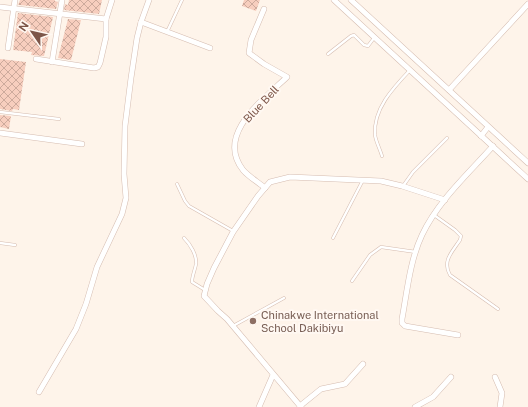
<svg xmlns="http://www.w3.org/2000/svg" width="528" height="407" font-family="'Public Sans',sans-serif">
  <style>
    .building { fill: url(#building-cross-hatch) }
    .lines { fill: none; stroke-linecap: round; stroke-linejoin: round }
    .service-casing { stroke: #d5bcb0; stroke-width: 3.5 }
    .minor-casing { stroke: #d5bcb0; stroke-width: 6 }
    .service { stroke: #fff; stroke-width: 2.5 }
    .minor { stroke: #fff; stroke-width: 5 }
    .education-dot { fill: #8d6e63; stroke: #fff8f2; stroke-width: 1.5 }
    .labels { text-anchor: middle; stroke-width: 4; stroke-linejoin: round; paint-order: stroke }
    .street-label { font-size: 11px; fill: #7d5649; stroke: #fff8f2 }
    .education-label { font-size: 11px; fill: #785e54; stroke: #fff8f2; text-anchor: start }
  </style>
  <defs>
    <pattern id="building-cross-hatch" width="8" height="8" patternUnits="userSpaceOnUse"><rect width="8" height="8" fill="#f7cebe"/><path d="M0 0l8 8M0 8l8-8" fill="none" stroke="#cdaa9c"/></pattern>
  </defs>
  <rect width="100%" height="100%" fill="#fef4ea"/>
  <g class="building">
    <path d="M20,0H55V1L58,2L56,9L20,5H18Z"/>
    <path d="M69,0H102L99,14L64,10L65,4L68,5Z"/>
    <path d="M244,0H260L256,11L242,6Z"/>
    <path d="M18,13L53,17L44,56L31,55L32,52L13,50Z"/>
    <path d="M68,19L81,20L71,60L58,58Z"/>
    <path d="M0,59L26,62L19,110L13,109L12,111L0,109Z"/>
    <path d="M0,115L11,116L9,129L0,127Z"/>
  </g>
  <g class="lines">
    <g class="service-casing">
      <g id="service">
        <path d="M167,32L182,0"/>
        <path d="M328,54L351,36L354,35L364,45L368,46L374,38"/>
        <path d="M0,112L59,119"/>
        <path d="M382,156C380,149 376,142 375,135C373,109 393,88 410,70"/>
        <path d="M177,184L185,201L189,206L233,231"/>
        <path d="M403,186L413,172L447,138"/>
        <path d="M434,215L455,230L461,236L460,240C452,252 442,261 450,275L498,309"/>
        <path d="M184,238C190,244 197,255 196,264C195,270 192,276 192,282L205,290"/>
        <path d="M333,238L363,180"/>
        <path d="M0,243L15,245"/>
        <path d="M352,281L370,255L381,247L416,252"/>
        <path d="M233,326L284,298"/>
      </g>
    </g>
    <g class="minor-casing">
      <g id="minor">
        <path d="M334,0L528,179"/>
        <path d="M351,0L528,163"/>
        <path d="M0,7L106,19L112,0"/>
        <path d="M264,9L251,40L249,53L264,64L287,77C264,99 215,134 243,170C249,177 258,182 265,188"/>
        <path d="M141,22L210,48"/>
        <path d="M8,48L15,0"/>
        <path d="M36,59L94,68L98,67L100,63L106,37V19"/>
        <path d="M52,62L62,0"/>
        <path d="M449,90L528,4"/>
        <path d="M0,133L82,144"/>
        <path d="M481,136L488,127"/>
        <path d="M458,335L405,326L402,323V319C407,292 410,260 422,235C438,201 468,174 493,146"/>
        <path d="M495,377L502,393L500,407"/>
        <path d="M39,392L76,329L86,304L97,267L122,214L126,198L124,174L125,126L131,78L137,38L141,22L149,0"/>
        <path d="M300,406L321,389L345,384L363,364"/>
        <path d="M259,407L273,375"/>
        <path d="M301,407L227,319L218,311L204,296L207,284L214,268L233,232L258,196L270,182L290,177L381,181L402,186L445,200"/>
        <path d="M415,407L433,397L451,377"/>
      </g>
    </g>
    <use href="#service" class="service"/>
    <use href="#minor" class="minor"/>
  </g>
  <circle class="education-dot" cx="253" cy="321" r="4"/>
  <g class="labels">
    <g class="street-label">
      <text transform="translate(261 104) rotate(-47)" y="4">Blue Bell</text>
    </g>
    <g class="education-label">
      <text x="261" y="319">Chinakwe International<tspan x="261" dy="13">School Dakibiyu</tspan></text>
    </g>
  </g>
  <g transform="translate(32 32) rotate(304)" stroke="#fff8f2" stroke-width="3" paint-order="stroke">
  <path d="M0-3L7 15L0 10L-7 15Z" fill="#7d5649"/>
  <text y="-6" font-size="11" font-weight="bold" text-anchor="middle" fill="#7d5649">N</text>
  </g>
</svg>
